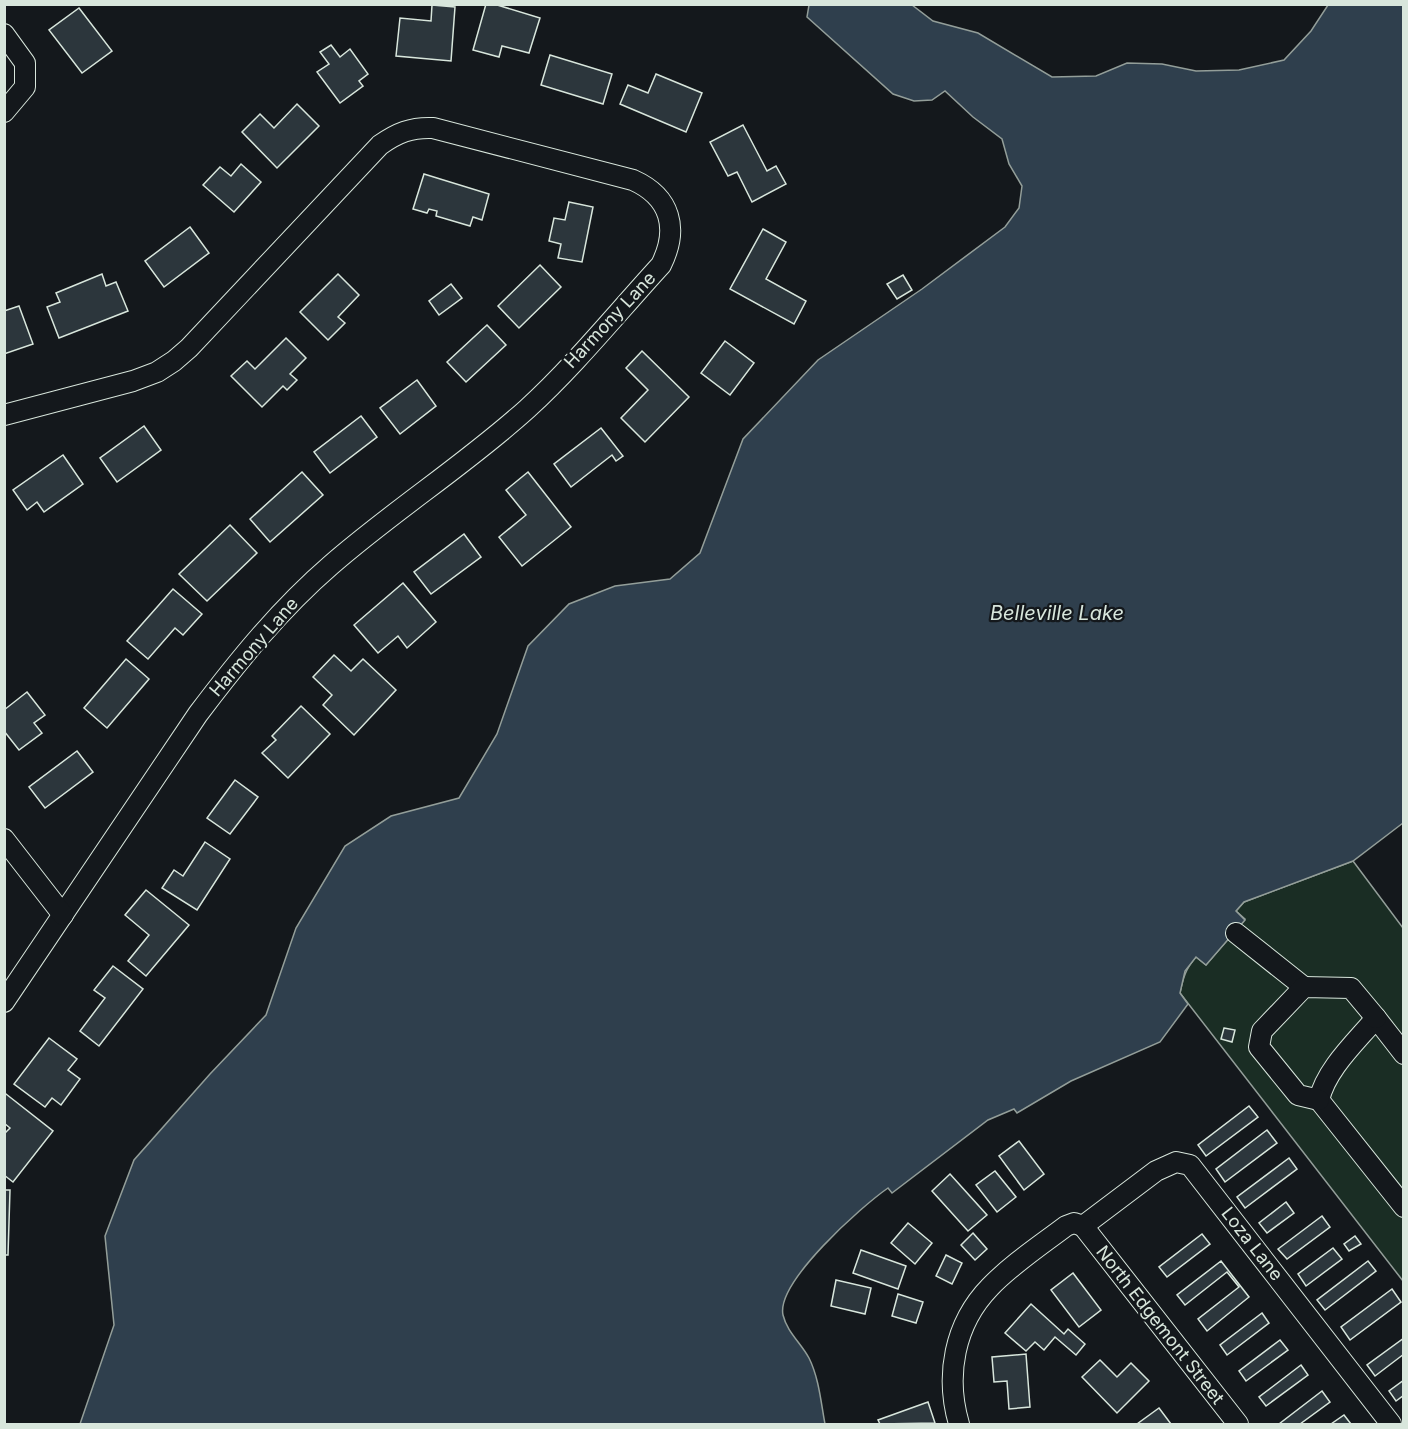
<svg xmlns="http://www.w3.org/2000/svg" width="1408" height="1429" font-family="Inter,sans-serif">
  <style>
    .green { fill: #1a2d24; stroke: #939e99; stroke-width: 1.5 }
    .water { fill: #2f3f4d; stroke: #939e99; stroke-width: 1.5 }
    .building { fill: #2c363c; stroke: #d8e6dc; stroke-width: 1.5 }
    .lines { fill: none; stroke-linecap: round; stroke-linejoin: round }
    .minor-casing { stroke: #d8e6dc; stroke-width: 22 }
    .minor { stroke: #14181c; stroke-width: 20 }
    .labels { text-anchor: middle; stroke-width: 4.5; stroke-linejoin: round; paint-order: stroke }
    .street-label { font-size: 18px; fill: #d8e6dc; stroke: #14181c }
    .water-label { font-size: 20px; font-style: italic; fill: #d8e6dc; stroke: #14181c }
  </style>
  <rect width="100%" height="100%" fill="#14181c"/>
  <path class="green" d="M1353,861L1403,928V1281L1180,993C1183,978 1186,968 1196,957L1206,965L1245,919L1236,911L1244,902Z"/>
  <path class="water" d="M809,5H912L933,21L978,33L1052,77L1096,76L1127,63L1162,64L1196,71L1239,70L1284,60L1311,31L1328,5H1403V823L1353,861L1244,902L1236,911L1245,920L1206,965L1196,957L1185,971L1180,993L1188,1004L1160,1042L1071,1081L1017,1113L1014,1109L988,1120L892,1193L888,1188C862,1206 776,1282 783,1315C787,1332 801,1343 809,1358C819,1378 821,1403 825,1424H80L114,1325L105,1236L134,1160L210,1074L266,1015L296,928L345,846L391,816L459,798L497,734L528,646L569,604L615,586L670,579L700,553L743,439L818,360L922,289L1005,227L1019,208L1022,186L1009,164L1002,139L973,117L945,91L932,100L914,101L893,94L807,17Z"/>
  <g class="building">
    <path d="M486,4H494L540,18L529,53L502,46L499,57L473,50Z"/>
    <path d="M432,5L455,7L451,61L396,56L400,18L431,21Z"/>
    <path d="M79,8L112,51L82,73L49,30Z"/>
    <path d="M331,45L340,57L350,49L368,74L359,81L363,86L340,103L317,72L329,64L320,52Z"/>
    <path d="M550,55L612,74L603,104L541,85Z"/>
    <path d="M656,74L702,93L686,132L620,104L628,85L648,93Z"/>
    <path d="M297,104L319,126L277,168L242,132L260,114L274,128Z"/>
    <path d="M743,125L767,171L776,166L786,184L752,202L737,172L728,176L710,142Z"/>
    <path d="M241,164L261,182L234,212L203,185L220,167L231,176Z"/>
    <path d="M424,174L489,194L482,220L473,217L470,226L436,216L437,211L429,209L427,213L413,209Z"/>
    <path d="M569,202L593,207L582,262L558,258L561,244L549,241L554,218L565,220Z"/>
    <path d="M190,227L209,253L164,287L145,261Z"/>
    <path d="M763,229L786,242L766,279L806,301L794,324L730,289Z"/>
    <path d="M540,265L561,287L519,328L498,306Z"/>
    <path d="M102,274L106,286L116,282L128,311L59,338L47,307L60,302L56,293Z"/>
    <path d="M338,274L359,295L338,317L345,323L328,340L300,312Z"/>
    <path d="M903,275L912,290L897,299L887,284Z"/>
    <path d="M451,284L462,298L439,315L429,301Z"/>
    <path d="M19,306L33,344L4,354V311Z"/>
    <path d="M487,325L506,345L466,382L447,362Z"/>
    <path d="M286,338L306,358L290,374L297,380L287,390L283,386L262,407L231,376L247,361L255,369Z"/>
    <path d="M725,341L754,363L730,395L701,373Z"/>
    <path d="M642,351L689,397L645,442L621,418L648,390L626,368Z"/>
    <path d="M417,380L436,406L400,434L380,408Z"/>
    <path d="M361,416L377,437L330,473L314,452Z"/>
    <path d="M144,426L161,450L117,482L100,458Z"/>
    <path d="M601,428L623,456L616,461L612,455L571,487L554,464Z"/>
    <path d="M63,455L83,484L44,512L37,502L27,510L13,490Z"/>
    <path d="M302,472L323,495L270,542L250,519Z"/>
    <path d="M528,472L571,527L522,566L499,537L526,515L506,490Z"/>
    <path d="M230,525L257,553L207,601L179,574Z"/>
    <path d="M464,534L481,557L431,594L414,572Z"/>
    <path d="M403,583L436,622L407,648L398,636L378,653L354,625Z"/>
    <path d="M173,589L202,614L183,635L175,628L148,659L127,641Z"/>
    <path d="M334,655L351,671L363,659L396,690L354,735L323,705L332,695L313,677Z"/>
    <path d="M126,659L149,679L107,728L84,708Z"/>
    <path d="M27,692L45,715L34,723L42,733L19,750L4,731V710Z"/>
    <path d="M301,706L330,734L288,778L262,753L276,740L272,736Z"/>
    <path d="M77,751L93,772L45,808L29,787Z"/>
    <path d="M235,780L258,797L230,834L207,818Z"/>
    <path d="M205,842L230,859L197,910L162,888L174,870L183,876Z"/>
    <path d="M146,890L189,925L146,976L128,961L149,935L125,915Z"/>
    <path d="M113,966L143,989L99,1046L80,1031L105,998L94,990Z"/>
    <path d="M1224,1028L1235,1030L1232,1042L1221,1039Z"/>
    <path d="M49,1038L77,1059L68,1070L80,1079L61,1105L52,1098L45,1107L14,1084Z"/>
    <path d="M6,1094L53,1131L13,1182L4,1175V1134L10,1128L4,1123V1096Z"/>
    <path d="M1249,1106L1258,1117L1206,1156L1198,1145Z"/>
    <path d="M1267,1130L1277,1143L1225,1182L1216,1169Z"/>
    <path d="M1019,1141L1044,1174L1024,1190L999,1156Z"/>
    <path d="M1289,1158L1297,1169L1245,1208L1237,1197Z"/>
    <path d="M995,1171L1016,1197L997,1212L976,1185Z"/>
    <path d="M950,1174L987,1215L968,1231L932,1191Z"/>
    <path d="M4,1190H10L8,1255H4Z"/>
    <path d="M1286,1202L1294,1213L1267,1233L1259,1223Z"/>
    <path d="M1322,1216L1330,1227L1287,1259L1278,1249Z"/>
    <path d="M908,1223L932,1243L915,1264L891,1243Z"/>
    <path d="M973,1233L987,1249L975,1260L961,1245Z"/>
    <path d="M1202,1234L1210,1244L1167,1277L1159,1267Z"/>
    <path d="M1355,1236L1361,1244L1349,1251L1344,1244Z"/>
    <path d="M1333,1248L1342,1259L1306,1286L1298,1274Z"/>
    <path d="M861,1250L906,1266L898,1289L853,1273Z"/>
    <path d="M946,1255L962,1263L952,1284L936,1276Z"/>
    <path d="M1221,1261L1249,1297L1207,1331L1198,1319L1239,1287L1227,1272L1185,1305L1177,1295Z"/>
    <path d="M1368,1261L1376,1271L1325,1310L1317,1300Z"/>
    <path d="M1073,1273L1101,1310L1079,1327L1051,1290Z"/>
    <path d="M836,1280L871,1288L865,1314L831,1306Z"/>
    <path d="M1392,1289L1401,1302L1350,1340L1341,1327Z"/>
    <path d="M898,1294L923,1302L916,1323L892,1316Z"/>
    <path d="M1031,1304L1064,1334L1068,1329L1085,1344L1076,1355L1055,1337L1044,1350L1035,1342L1026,1351L1005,1333Z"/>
    <path d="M1262,1313L1269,1323L1227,1355L1220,1345Z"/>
    <path d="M1404,1338V1354L1375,1376L1367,1365Z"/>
    <path d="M1280,1340L1288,1350L1246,1381L1239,1371Z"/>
    <path d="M1026,1354L1030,1407L1009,1409L1007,1381L994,1382L992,1357Z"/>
    <path d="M1100,1360L1117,1377L1131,1363L1149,1381L1117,1413L1082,1377Z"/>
    <path d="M1301,1365L1308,1375L1266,1406L1259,1397Z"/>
    <path d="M1404,1380V1395L1396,1401L1389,1391Z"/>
    <path d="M1322,1391L1330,1402L1300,1424H1279Z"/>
    <path d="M928,1402L935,1423L880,1424L878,1420Z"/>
    <path d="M1159,1408L1171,1424H1137Z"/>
    <path d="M1344,1415L1351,1424H1331Z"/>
  </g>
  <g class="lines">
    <g class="minor-casing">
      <g id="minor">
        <path d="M4,34L25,63V87L4,112"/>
        <path d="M4,415L133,381L157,372L174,361L189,348L380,145C397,133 411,127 433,128L633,180C671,197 679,229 661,265C617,313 575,365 527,409C465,465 394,510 331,565C280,609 238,661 198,714L4,1002"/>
        <path d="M4,839L63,915"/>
        <path d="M1236,933L1304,987"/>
        <path d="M1404,1054L1376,1018C1356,1042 1326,1069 1319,1100L1404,1207"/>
        <path d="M1319,1100L1298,1095L1259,1047L1262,1031L1304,987L1351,988L1376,1018"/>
        <path d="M1083,1226L1156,1171L1176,1162L1190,1165L1391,1424"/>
        <path d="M1083,1226L1238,1424"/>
        <path d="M959,1424C945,1376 954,1324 990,1287C1012,1264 1041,1245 1066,1226L1074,1223L1083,1226"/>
      </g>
    </g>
    <use href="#minor" class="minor"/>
  </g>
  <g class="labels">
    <g class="street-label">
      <text transform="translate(610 320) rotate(-47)" y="6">Harmony Lane</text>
      <text transform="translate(254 647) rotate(-49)" y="6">Harmony Lane</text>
      <text transform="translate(1252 1244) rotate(52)" y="6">Loza Lane</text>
      <text transform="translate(1160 1325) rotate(52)" y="6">North Edgemont Street</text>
    </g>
    <g class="water-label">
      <text x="1057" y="620">Belleville Lake</text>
    </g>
  </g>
  <rect width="1408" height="1429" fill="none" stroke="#d8e6dc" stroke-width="12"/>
</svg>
